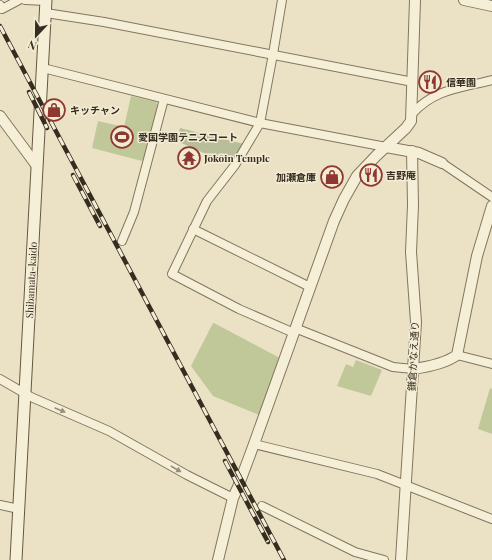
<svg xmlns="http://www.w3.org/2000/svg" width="492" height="560" font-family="'Playfair Display','Noto Sans JP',serif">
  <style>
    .green { fill: #c0c89a }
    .cemetery { fill: #b7be99 }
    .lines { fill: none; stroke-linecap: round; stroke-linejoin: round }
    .minor-casing { stroke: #84755d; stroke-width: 10 }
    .tertiary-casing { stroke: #84755d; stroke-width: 12 }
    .secondary-casing { stroke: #665640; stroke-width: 13 }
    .minor { stroke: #f6efd8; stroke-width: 8 }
    .tertiary { stroke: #f6efd8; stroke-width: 10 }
    .secondary { stroke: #f6efd8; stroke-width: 11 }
    .rail-casing { stroke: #362c1f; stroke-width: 4.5 }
    .rail { stroke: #f3ecd4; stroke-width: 3; stroke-dasharray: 9; stroke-linecap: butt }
    .oneway { fill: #968e7c }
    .labels { text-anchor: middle; stroke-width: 3; stroke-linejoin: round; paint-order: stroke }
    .poi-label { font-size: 10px; font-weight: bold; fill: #362c1f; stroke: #f3ecd4; text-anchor: start }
    .street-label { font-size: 10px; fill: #362c1f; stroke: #f3ecd4 }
  </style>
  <rect width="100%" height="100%" fill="#ebe2c6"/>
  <g class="green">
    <path d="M131,96L156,102L158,106L144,159L142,161L92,148L98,121L124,127Z"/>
    <path d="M213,323H214L280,358L259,415L213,396L191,366Z"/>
    <path d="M356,360L382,370L371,396L337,386L346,364L353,367Z"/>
    <path d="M490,388L492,389V434L478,429Z"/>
  </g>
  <path class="cemetery" d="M180,128L244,144L233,161L228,159L226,163L177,141Z"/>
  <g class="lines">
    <g class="minor-casing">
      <g id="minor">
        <path d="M25,0L46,1"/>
        <path d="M282,0L273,54L260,123L235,165L207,201L172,274L239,309L294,333"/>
        <path d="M0,5L2,9L19,0"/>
        <path d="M46,13L104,22L413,82"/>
        <path d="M43,68L260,123L386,147"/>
        <path d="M412,114C434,89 461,88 492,80"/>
        <path d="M442,163L492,197"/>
        <path d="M193,229L310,287"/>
        <path d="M122,241L134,212L164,99"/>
        <path d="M295,328L393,367L413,369"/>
        <path d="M457,355L492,364"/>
        <path d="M0,379L31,397L109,431L187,475L233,498"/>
        <path d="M254,444L377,474L492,519"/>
        <path d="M0,505L19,509"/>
        <path d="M262,506L355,552L384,560"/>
      </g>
    </g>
    <g class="tertiary-casing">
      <g id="tertiary">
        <path d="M464,0L492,6"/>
        <path d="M0,116L37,166"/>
        <path d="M386,147L419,153L442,163"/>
        <path d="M413,369C427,367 446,363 457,355L477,256L492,206"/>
        <path d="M218,560L233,498L238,487L254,444L334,221L344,199L357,176L376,156L406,128L411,121L415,0"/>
        <path d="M401,560L416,322L411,252L413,205L412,151"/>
      </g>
    </g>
    <g class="secondary-casing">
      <path id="secondary" d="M16,560L46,0"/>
    </g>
    <use href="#minor" class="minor"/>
    <use href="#tertiary" class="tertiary"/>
    <use href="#secondary" class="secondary"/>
    <g class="rail-casing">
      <g id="rail">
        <path d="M0,26L284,560"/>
        <path d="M29,92L47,128"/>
        <path d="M73,175L100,226"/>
        <path d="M225,461L268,542"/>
      </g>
    </g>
    <use href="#rail" class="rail"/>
  </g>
  <defs><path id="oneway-solid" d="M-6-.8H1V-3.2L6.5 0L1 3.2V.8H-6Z"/></defs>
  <g class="oneway">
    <use href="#oneway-solid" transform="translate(60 410) rotate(23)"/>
    <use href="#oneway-solid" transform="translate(176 469) rotate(30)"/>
  </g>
  <defs>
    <g id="restaurant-ring" transform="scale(1.15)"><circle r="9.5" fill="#f3ecd4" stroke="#8f3731" stroke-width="1.5"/><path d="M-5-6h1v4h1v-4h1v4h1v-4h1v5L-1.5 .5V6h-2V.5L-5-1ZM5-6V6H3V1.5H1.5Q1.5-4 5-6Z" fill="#8f3731"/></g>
    <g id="shop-ring" transform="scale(1.15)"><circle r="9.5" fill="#f3ecd4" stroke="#8f3731" stroke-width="1.5"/><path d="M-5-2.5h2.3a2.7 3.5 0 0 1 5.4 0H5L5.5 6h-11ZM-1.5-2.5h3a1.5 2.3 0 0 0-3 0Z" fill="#8f3731"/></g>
    <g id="stadium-ring" transform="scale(1.15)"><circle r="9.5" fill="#f3ecd4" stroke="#8f3731" stroke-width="1.5"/><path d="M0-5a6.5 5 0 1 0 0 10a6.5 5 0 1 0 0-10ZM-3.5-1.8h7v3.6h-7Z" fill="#8f3731"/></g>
    <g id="temple-ring" transform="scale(1.15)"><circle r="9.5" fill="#f3ecd4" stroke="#8f3731" stroke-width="1.5"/><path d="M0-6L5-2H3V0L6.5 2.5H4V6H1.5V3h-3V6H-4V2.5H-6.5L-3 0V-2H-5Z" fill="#8f3731"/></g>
  </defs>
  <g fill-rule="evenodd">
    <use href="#restaurant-ring" x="430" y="82"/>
    <use href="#shop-ring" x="54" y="110"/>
    <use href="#stadium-ring" x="122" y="137"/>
    <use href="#temple-ring" x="189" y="158"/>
    <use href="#restaurant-ring" x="371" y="175"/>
    <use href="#shop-ring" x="332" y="177"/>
  </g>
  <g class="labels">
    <g class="poi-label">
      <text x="446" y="86">信華園</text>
      <text x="70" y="114">キッチャン</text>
      <text x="138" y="141">愛国学園テニスコート</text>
      <text x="204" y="162">Jōkōin Temple</text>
      <text x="386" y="179">吉野庵</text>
      <text x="316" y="181" text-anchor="end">加瀬倉庫</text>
    </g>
    <g class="street-label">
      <text transform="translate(31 280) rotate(-87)" y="4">Shibamata-kaido</text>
      <text transform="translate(413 356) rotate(-87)" y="4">鎌倉かなえ通り</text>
    </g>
  </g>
  <g transform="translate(36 36) rotate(202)" stroke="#f3ecd4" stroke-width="3" paint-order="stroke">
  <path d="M0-3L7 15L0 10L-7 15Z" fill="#362c1f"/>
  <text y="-6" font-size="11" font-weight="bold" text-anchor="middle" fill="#362c1f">N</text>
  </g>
</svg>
